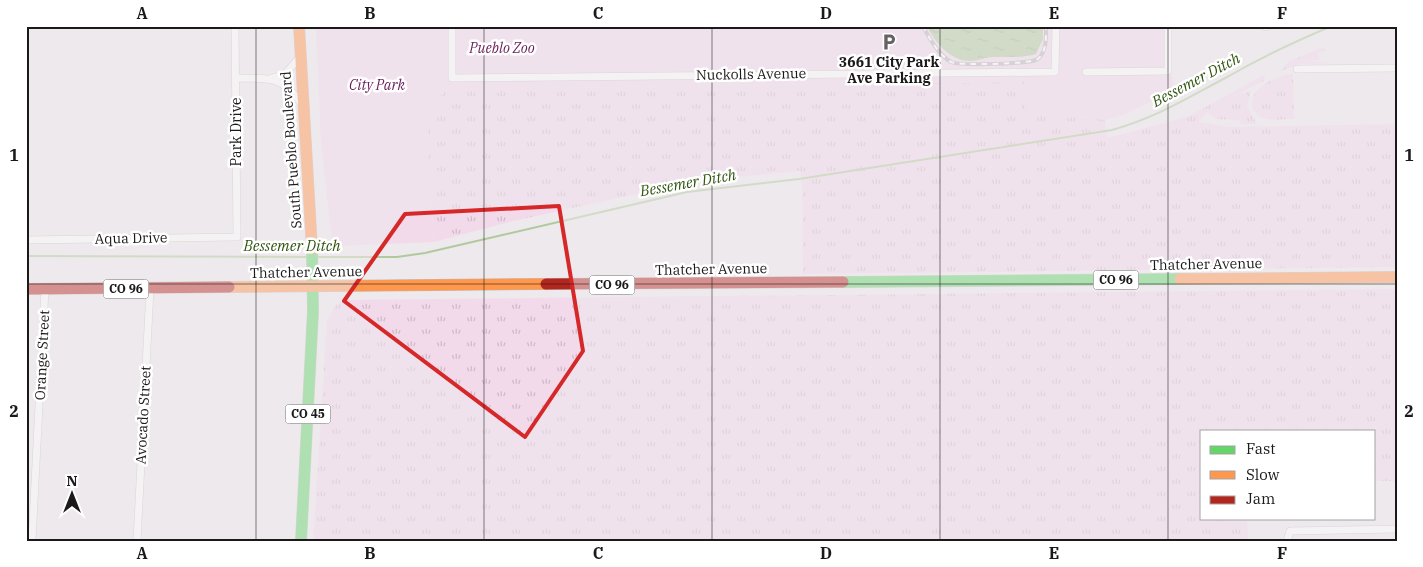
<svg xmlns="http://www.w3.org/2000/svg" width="1423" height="567" font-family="'IBM Plex Serif',serif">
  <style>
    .grass { fill: url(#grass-tufts) }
    .park { fill: #f2daeb }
    .water { fill: url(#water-ripples) }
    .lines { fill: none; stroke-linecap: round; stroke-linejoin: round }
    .stream { stroke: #afca9c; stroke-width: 2 }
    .street-casing { stroke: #c1bdbf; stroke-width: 8 }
    .fast-casing { stroke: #c1bdbf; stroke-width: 12 }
    .slow-casing { stroke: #c1bdbf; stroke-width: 12 }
    .jam-casing { stroke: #c1bdbf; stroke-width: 12 }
    .street { stroke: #fcfcfc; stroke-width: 7 }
    .fast { stroke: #63d668; stroke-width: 11 }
    .slow { stroke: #ff974d; stroke-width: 11 }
    .jam { stroke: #b3261e; stroke-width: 11 }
    .rail-casing { stroke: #b8b6b7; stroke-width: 4 }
    .rail { stroke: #fff; stroke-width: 2; stroke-dasharray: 5.5; stroke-linecap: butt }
    .marked { fill: none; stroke: #d62828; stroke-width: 4; stroke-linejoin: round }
    .grid { fill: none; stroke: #1c191b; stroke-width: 1; stroke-opacity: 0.55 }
    .labels { text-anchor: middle; stroke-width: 5; stroke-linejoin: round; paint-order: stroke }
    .shield { fill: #fff; stroke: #605e5f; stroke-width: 1 }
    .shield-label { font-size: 12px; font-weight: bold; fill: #1c191b }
    .park-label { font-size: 14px; font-style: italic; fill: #691d5a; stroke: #fff }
    .poi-label { font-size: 14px; font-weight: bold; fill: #1c191b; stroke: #fff }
    .street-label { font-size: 14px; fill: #1c191b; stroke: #fff }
    .water-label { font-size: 15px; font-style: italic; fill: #315511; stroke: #fff }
    .neatline { fill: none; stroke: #1c191b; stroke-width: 2 }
    .grid-label { font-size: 16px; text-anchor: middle; font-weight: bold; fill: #1c191b }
  </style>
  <defs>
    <pattern id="grass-tufts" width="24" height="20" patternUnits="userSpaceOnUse" patternTransform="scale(1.25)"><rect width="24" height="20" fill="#f2daeb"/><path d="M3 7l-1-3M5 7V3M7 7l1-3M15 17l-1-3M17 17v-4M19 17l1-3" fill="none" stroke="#cfbac9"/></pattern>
    <pattern id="water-ripples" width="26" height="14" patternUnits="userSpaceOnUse" patternTransform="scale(1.25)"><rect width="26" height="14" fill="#afca9c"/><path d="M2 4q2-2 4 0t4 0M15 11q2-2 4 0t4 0" fill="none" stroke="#96ad86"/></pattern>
  </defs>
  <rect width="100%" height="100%" fill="#eee9ec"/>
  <g class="grass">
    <path d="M1323,47L1327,51L1319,52V60L1304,61L1335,63L1301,64L1281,71L1288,62Z"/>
    <path d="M1293,74L1294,119C1285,119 1271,121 1263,118C1259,117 1256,114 1254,111C1243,91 1277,74 1293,74Z"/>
    <path d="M1264,75L1265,80L1238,94L1251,91L1247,106L1257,124H1239L1241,121C1230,118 1215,123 1208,112L1198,122L1229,127L1397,124V267L803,274L802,185L800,171L696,181L509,222L434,242L426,125C429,109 435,99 448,89L1025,82L1026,112C1052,115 1079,115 1105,120L1107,138L1187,117Z"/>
    <path d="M1397,289V481H1374V431H1202V518H1247L1248,541H313L327,321L335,306L343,300Z"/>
  </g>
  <path class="park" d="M316,26H1164V58L1173,78V91L1123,115L1105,120L1083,116L1068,118L1026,112L1025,82L448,89C435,99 429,109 426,125L434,242L338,246L332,241L321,144Z"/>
  <path class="water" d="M927,26H1043V39L1036,54C1023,58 1007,57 993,57C985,57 978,61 970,61C951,61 935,43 927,26Z"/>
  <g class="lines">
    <g class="stream">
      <path d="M26,256L309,257"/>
      <path d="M316,257H397L425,253L687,192L799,179L1112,130C1156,118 1189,97 1229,76C1262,57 1296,41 1332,26"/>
    </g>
    <g class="street-casing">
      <g id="street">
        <path d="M452,26V78L1055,72L1056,26"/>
        <path d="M1266,26V27"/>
        <path d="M1297,69L1397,68"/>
        <path d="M1086,72L1168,71V26"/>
        <path d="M236,78C271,79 279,74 302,104"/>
        <path d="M272,78L284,75L300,57"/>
        <path d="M26,240L237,237L235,26"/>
        <path d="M32,541L45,289"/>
        <path d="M137,541L150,289"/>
        <path d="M1287,541L1290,531L1397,529"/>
      </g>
    </g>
    <g class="fast-casing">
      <g id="fast">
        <path d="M843,282L1180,279"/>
        <path d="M301,541L313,311L312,249"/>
      </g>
    </g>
    <g class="slow-casing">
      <g id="slow">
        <path d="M299,26L312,249"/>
        <path d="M1180,279L1397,277"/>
        <path d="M229,287L546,284"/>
      </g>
    </g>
    <g class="jam-casing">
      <g id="jam">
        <path d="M546,284L843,282"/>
        <path d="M26,289L229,287"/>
      </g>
    </g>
    <use href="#street" class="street"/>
    <use href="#fast" class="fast"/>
    <use href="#slow" class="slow"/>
    <use href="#jam" class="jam"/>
    <g class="rail-casing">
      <path id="rail" d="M923,26C929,38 939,55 951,62C960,66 1031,64 1038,59C1047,51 1046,37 1046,26"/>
    </g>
    <use href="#rail" class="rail"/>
  </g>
  <path d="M0 0H1423V567H0ZM559,206L583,351L525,437L344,301L405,214Z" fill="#eee9ec" fill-opacity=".55" fill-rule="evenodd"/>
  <path class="marked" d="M559,206L583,351L525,437L344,301L405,214Z"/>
  <path class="grid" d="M256,26V541M484,26V541M712,26V541M940,26V541M1168,26V541M26,284H1397"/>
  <defs>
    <g id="parking-bare" transform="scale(1.35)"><path d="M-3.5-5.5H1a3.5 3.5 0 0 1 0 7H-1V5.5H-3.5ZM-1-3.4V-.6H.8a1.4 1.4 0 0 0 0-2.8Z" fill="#666264" stroke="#fff" stroke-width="2.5" paint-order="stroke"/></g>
  </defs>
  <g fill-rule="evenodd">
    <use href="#parking-bare" x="889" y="42"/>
  </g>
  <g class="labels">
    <g class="shield">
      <rect x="1093.5" y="270.5" width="45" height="19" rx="4"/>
      <rect x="589.5" y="275.5" width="45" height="19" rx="4"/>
      <rect x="103.5" y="279.5" width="45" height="19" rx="4"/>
      <rect x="285.5" y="404.5" width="45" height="19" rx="4"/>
    </g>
    <g class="shield-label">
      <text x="1116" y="284">CO 96</text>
      <text x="612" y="289">CO 96</text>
      <text x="126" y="293">CO 96</text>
      <text x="308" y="418">CO 45</text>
    </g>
    <g class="park-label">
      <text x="502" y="53">Pueblo Zoo</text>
      <text x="377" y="90">City Park</text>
    </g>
    <g class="poi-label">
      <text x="889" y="67">3661 City Park<tspan x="889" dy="16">Ave Parking</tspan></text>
    </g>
    <g class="street-label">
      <text transform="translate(751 74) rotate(-1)" y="5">Nuckolls Avenue</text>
      <text transform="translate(236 132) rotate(-90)" y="5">Park Drive</text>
      <text transform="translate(291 150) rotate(-94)" y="5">South Pueblo Boulevard</text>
      <text transform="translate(131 238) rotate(-1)" y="5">Aqua Drive</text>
      <text transform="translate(1206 264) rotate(-1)" y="5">Thatcher Avenue</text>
      <text transform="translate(711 269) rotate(-1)" y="5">Thatcher Avenue</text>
      <text transform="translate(306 272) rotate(-1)" y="5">Thatcher Avenue</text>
      <text transform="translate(42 355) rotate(-87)" y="5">Orange Street</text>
      <text transform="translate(143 415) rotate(-87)" y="5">Avocado Street</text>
    </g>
    <g class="water-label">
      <text transform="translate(1196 80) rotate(-28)" y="5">Bessemer Ditch</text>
      <text transform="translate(688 183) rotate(-10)" y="5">Bessemer Ditch</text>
      <text x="292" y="251">Bessemer Ditch</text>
    </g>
  </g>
  <rect width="1423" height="567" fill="none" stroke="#ffffff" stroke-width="55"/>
  <rect x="1200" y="430" width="175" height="90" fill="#ffffff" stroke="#a4a3a4"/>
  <rect x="1210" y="446" width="25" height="8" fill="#63d668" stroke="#a4a3a4"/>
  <text x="1246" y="454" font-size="15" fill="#1c191b">Fast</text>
  <rect x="1210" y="471" width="25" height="8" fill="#ff974d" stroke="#a4a3a4"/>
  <text x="1246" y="480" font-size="15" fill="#1c191b">Slow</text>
  <rect x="1210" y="496" width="25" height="8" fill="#b3261e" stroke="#a4a3a4"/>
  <text x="1246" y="504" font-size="15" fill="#1c191b">Jam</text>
  <g transform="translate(72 494)" stroke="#ffffff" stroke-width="4" paint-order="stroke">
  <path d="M0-4L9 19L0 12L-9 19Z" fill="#1c191b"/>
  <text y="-8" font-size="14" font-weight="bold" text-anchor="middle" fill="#1c191b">N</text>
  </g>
  <rect x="28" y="28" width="1368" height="512" class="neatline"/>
  <g class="grid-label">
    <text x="142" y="19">A</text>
    <text x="370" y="19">B</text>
    <text x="598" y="19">C</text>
    <text x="826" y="19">D</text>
    <text x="1054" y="19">E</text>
    <text x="1282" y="19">F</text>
    <text x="14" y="161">1</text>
    <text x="1409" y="161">1</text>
    <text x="14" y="417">2</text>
    <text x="1409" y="417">2</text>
    <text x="142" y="559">A</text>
    <text x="370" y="559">B</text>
    <text x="598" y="559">C</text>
    <text x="826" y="559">D</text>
    <text x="1054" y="559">E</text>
    <text x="1282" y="559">F</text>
  </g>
</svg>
